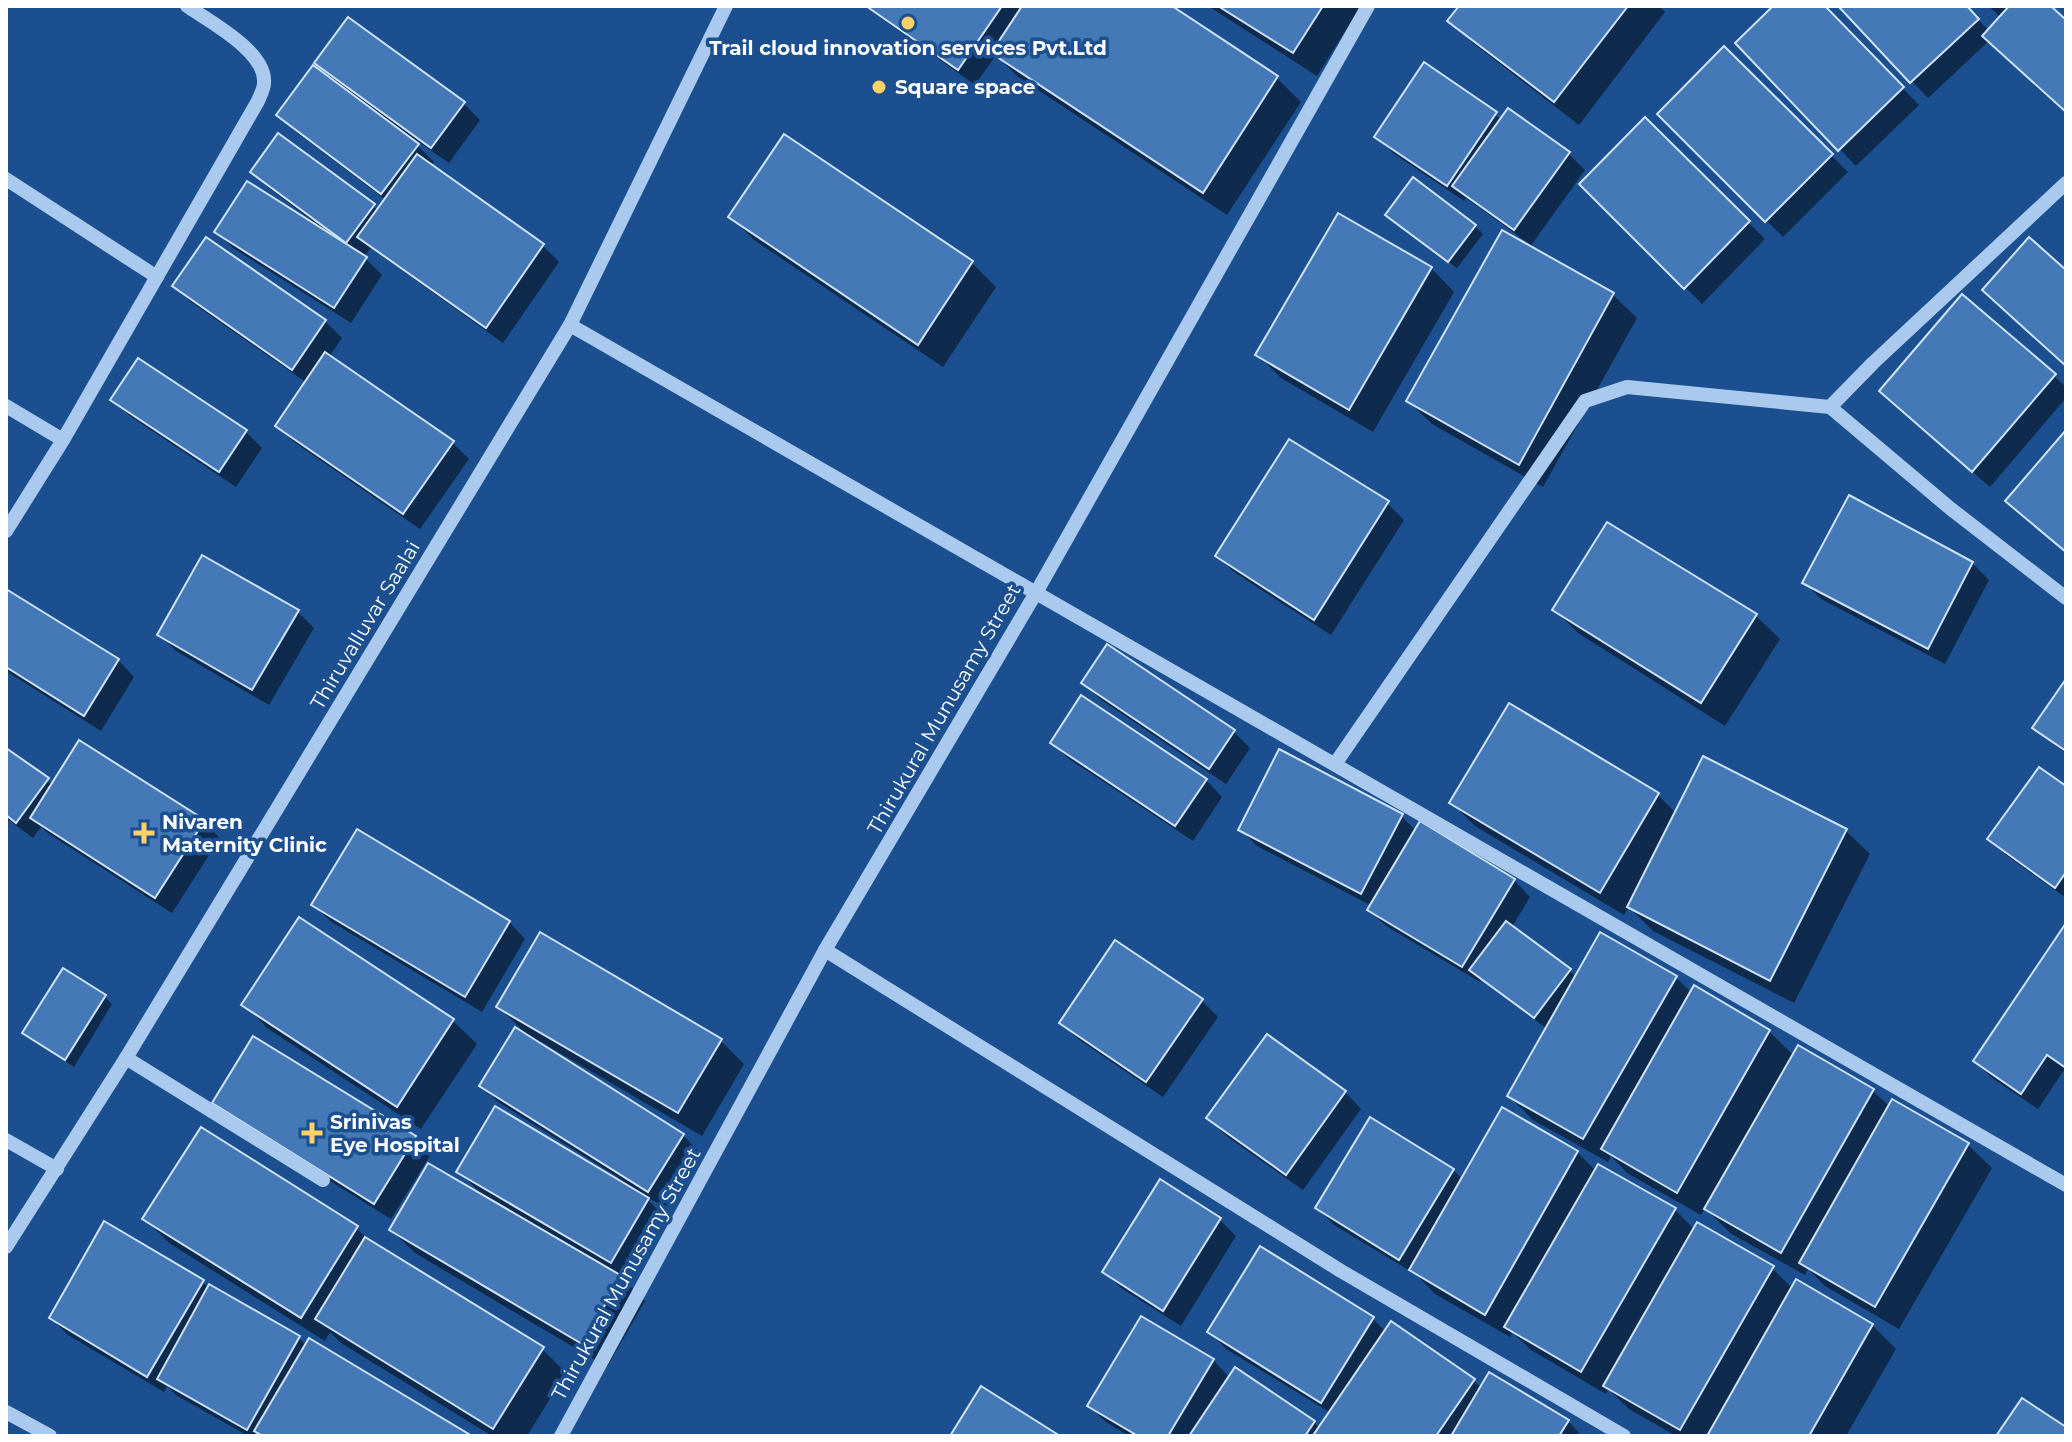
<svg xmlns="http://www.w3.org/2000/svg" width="2072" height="1442" font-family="Montserrat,sans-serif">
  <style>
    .shadow { fill: #0007 }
    .building { fill: #4478b7; stroke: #cfe3fa; stroke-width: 2 }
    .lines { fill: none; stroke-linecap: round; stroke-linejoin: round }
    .minor { stroke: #a9c9ee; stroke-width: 14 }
    .poi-dot { fill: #ffd166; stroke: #1b4f8f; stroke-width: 3 }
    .labels { text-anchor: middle; stroke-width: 7; stroke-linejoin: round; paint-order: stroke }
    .poi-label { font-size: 20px; font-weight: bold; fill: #fff; stroke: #1b4f8f; text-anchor: start }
    .street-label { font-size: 20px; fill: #fff; stroke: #1b4f8f }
  </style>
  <rect width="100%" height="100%" fill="#1b4f8f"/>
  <g class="shadow">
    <path d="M864,6H1019L1022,9L1024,6H1168L1277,78L1301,102L1227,215L1017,76L996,55L975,85Z"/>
    <path d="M1208,6H1361L1317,76Z"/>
    <path d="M1461,6H1659L1665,12L1579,125L1474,44L1450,20Z"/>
    <path d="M1776,6H1823L1919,105L1856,166L1737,43Z"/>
    <path d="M1841,6H1965L1989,31L2001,18L1989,6H2048L2066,22V111L1990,40L1928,98Z"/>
    <path d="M1724,49L1848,172L1783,237L1660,114Z"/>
    <path d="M316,63L464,104L480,120L449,163L413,138L412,140L434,162L431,166L543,246L559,262L503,343L371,248L364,257L382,275L351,323L233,248L217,232L310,223L312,221L269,188L253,172L278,136L379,211L386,200L295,131L278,115L332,79Z"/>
    <path d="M1424,65L1502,120L1509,111L1569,154L1585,170L1530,247L1613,295L1637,318L1543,487L1432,424L1408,401L1531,245L1466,198L1464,201L1393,153L1377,137Z"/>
    <path d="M1645,120L1765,239L1702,304L1582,184Z"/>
    <path d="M784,136L972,263L996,287L943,367L754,240L730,216Z"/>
    <path d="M1395,222L1475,226L1483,234L1457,268Z"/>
    <path d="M1431,268L1454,292L1373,432L1281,378L1258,355Z"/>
    <path d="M175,286L325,321L342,338L329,357L452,442L469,459L420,529L294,442L277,426L307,383L191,302Z"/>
    <path d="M2054,376L2066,387V398L1990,487L1898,407Z"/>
    <path d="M113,400L245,431L262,448L236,487L130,416Z"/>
    <path d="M2066,433V553L2008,501Z"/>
    <path d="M1387,503L1404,520L1331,635L1234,572L1217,556Z"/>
    <path d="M1972,563L1989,580L1945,664L1821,599L1805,583Z"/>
    <path d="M6,592L118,660L134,677L101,731L6,671Z"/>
    <path d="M1555,610L1756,616L1780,639L1725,726L1578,633Z"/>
    <path d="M298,612L314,628L269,705L176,651L159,634Z"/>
    <path d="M1083,682L1234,732L1250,748L1226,784L1100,699Z"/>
    <path d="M2066,683V754L2035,728Z"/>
    <path d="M1052,743L1206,780L1222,797L1193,841L1069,759Z"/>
    <path d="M6,750L53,785L203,822L220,838L172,913L49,834L41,827L33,838L6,818Z"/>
    <path d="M2066,789V898L2006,855L1990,839Z"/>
    <path d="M1657,794L1677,814L1846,831L1870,854L1794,1003L1653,931L1629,907L1624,915L1475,826L1452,803Z"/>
    <path d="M1401,816L1416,831L1514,880L1530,897L1512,927L1577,977L1676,978L1692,993L1695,988L1769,1031L1794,1056L1798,1048L1873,1091L1890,1107L1968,1145L1992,1168L1899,1329L1825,1286L1808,1269L1805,1275L1730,1233L1705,1208L1701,1215L1627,1173L1611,1156L1608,1162L1533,1120L1509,1096L1547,1029L1481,979L1480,982L1386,926L1369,910L1372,906L1257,846L1240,829Z"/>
    <path d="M314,905L509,922L525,939L482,1012L330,921Z"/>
    <path d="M299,920L453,1021L477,1044L421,1129L267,1028L244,1004Z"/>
    <path d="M2066,926V1072L2064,1070L2038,1109L1992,1078L1975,1061Z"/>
    <path d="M105,997L112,1004L74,1067L25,1033Z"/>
    <path d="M1202,1001L1218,1017L1163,1097L1078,1039L1062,1022Z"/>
    <path d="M499,1007L721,1041L744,1064L702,1136L541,1042L539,1045L683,1135L699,1152L665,1207L644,1196L664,1216L628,1278L617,1273L645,1301L607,1367L415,1253L391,1230L482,1195L459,1171L617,1181L619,1178L498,1102L481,1085L526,1034Z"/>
    <path d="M1345,1092L1361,1109L1303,1190L1225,1135L1209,1118Z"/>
    <path d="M214,1103L414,1138L431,1154L391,1219L231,1119Z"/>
    <path d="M1577,1152L1596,1171L1674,1209L1695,1230L1772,1268L1793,1289L1872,1325L1896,1349L1846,1436H1676L1629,1409L1608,1389L1606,1394L1531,1350L1512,1332L1510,1337L1435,1294L1417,1275L1334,1225L1318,1208L1453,1170L1463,1180Z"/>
    <path d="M145,1219L356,1228L373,1244L542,1349L566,1373L527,1436H492L341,1343L330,1332L325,1341L169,1243Z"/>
    <path d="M1220,1220L1236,1236L1181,1326L1121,1288L1104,1271Z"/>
    <path d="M1260,1248L1373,1319L1386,1332L1474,1381L1482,1389L1568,1421L1582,1436H1129L1106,1422L1089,1406L1213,1360L1230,1378L1314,1422L1320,1429L1331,1413L1226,1349L1210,1332Z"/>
    <path d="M203,1282L209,1288L298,1337L307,1346L469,1436H248L176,1395L167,1386L164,1392L68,1335L51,1318Z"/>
  </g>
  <g class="building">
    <path d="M866,6H1002L958,70Z"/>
    <path d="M1022,6H1172L1278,76L1203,193L991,53Z"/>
    <path d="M1218,6H1323L1293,53Z"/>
    <path d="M1459,6H1628L1554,102L1447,21Z"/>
    <path d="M1773,6H1825L1904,87L1838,151L1735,43Z"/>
    <path d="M1838,6H1967L1979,19L1910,83Z"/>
    <path d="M2009,6H2051L2066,20V112L1982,36Z"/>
    <path d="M348,17L465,102L431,148L314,63Z"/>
    <path d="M1724,46L1833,154L1765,222L1657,114Z"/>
    <path d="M1424,62L1497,112L1447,186L1374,137Z"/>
    <path d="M313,65L419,144L381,194L276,115Z"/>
    <path d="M1508,108L1570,152L1514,230L1452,186Z"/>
    <path d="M1645,117L1750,221L1684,289L1579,184Z"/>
    <path d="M278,133L375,204L346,243L250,172Z"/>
    <path d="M784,134L973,261L918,345L728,217Z"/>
    <path d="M417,154L544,244L486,328L357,237Z"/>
    <path d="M1413,177L1476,225L1448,262L1385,215Z"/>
    <path d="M247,181L367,257L334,308L214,232Z"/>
    <path d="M1338,213L1432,267L1349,410L1255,355Z"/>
    <path d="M1502,230L1614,293L1519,465L1406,401Z"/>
    <path d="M206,237L326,320L292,370L172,286Z"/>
    <path d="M2029,237L2066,270V366L1982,290Z"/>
    <path d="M1962,294L2056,374L1972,472L1879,391Z"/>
    <path d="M325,352L454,441L403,514L275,426Z"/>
    <path d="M138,358L247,430L219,472L110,400Z"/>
    <path d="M2066,430V552L2005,501Z"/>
    <path d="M1289,439L1389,501L1314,620L1215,556Z"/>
    <path d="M1849,495L1973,562L1928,649L1802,583Z"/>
    <path d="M1607,522L1757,614L1701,703L1552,610Z"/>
    <path d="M202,555L299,610L252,690L157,635Z"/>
    <path d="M6,589L119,659L84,716L6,667Z"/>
    <path d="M1107,644L1235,730L1209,769L1081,683Z"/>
    <path d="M2066,679V751L2032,728Z"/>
    <path d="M1081,695L1207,779L1175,826L1050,743Z"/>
    <path d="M1509,703L1659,793L1600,893L1449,803Z"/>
    <path d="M79,740L205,820L155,898L30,818Z"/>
    <path d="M6,748L49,778L16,823L6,815Z"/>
    <path d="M1279,749L1403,814L1361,894L1238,830Z"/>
    <path d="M1703,756L1847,829L1770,981L1627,907Z"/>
    <path d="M2039,767L2066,786V872L2055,888L1987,839Z"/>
    <path d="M1420,821L1515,879L1462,967L1367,910Z"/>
    <path d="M357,829L510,921L465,997L311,905Z"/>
    <path d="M299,917L454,1019L397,1107L241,1005Z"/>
    <path d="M1506,921L1571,969L1534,1018L1469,970Z"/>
    <path d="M2066,923V1068L2047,1055L2021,1094L1973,1061Z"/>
    <path d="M540,932L722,1039L678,1113L496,1007Z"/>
    <path d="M1600,932L1677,976L1583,1139L1507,1096Z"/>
    <path d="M1115,940L1203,999L1146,1082L1059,1023Z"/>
    <path d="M63,968L106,995L65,1060L22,1033Z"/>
    <path d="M1694,985L1770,1030L1677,1193L1601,1149Z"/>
    <path d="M515,1027L684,1134L648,1192L479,1086Z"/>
    <path d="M1267,1034L1346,1091L1286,1175L1206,1118Z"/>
    <path d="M253,1036L416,1136L374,1204L212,1103Z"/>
    <path d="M1798,1045L1874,1089L1781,1253L1704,1209Z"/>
    <path d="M1892,1099L1969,1143L1875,1307L1799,1263Z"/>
    <path d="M495,1106L649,1198L611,1263L456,1172Z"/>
    <path d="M1502,1107L1578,1151L1485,1315L1409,1270Z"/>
    <path d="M1370,1117L1454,1169L1399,1260L1315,1208Z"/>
    <path d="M201,1127L358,1226L301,1318L142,1219Z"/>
    <path d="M428,1163L622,1276L582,1344L389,1230Z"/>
    <path d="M1598,1164L1676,1208L1581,1372L1504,1327Z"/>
    <path d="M1160,1179L1221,1218L1163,1311L1102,1272Z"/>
    <path d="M104,1221L204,1280L147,1377L49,1318Z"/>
    <path d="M1697,1222L1774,1266L1680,1430L1603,1386Z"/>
    <path d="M365,1237L544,1347L493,1429L315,1319Z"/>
    <path d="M1260,1246L1374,1317L1321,1403L1207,1332Z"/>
    <path d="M1796,1279L1873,1324L1809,1436H1707Z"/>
    <path d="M209,1284L300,1336L247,1430L157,1379Z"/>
    <path d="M1141,1316L1214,1359L1168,1436H1138L1087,1406Z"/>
    <path d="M1391,1321L1475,1379L1436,1436H1317L1314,1434Z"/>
    <path d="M309,1338L472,1436H263L254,1431Z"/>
    <path d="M1235,1367L1315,1421L1305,1436H1189Z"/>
    <path d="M1489,1372L1569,1420L1559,1436H1451Z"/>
    <path d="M981,1386L1057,1434L1056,1436H950Z"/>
    <path d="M2022,1398L2066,1427V1436H1996Z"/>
  </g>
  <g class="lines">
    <g class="minor">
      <path d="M6,179L157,277"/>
      <path d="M2066,183L1873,363L1830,407L1951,509L2066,598"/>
      <path d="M570,325L2066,1185"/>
      <path d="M6,406L63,440L258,101C260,96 264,89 264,83C267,52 209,21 187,6"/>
      <path d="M6,531L63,440"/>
      <path d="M1335,764L1585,401L1627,387L1830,407"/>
      <path d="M825,950L1341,1271L1624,1436"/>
      <path d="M126,1058L323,1180"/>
      <path d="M6,1140L57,1169"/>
      <path d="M6,1247L126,1058L570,325L726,6"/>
      <path d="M6,1412L50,1436"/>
      <path d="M561,1436L825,950L1037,591L1368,6"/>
    </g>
  </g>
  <g class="poi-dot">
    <circle cx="908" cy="23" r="8"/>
    <circle cx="879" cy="87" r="8"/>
    <path d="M140 821h8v8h8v8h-8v8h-8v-8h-8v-8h8z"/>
    <path d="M308 1121h8v8h8v8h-8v8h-8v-8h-8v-8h8z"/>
  </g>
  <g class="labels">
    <g class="poi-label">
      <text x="908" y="55" text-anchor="middle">Trail cloud innovation services Pvt.Ltd</text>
      <text x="895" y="94">Square space</text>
      <text x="162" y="829">Nivaren<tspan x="162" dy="23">Maternity Clinic</tspan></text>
      <text x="330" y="1129">Srinivas<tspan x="330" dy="23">Eye Hospital</tspan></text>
    </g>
    <g class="street-label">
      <text transform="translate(365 625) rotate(-59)" y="7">Thiruvalluvar Saalai</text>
      <text transform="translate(944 709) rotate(-60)" y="7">Thirukural Munusamy Street</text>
      <text transform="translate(626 1274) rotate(-61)" y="7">Thirukural Munusamy Street</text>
    </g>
  </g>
  <rect width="2072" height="1442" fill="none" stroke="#ffffff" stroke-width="16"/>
</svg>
